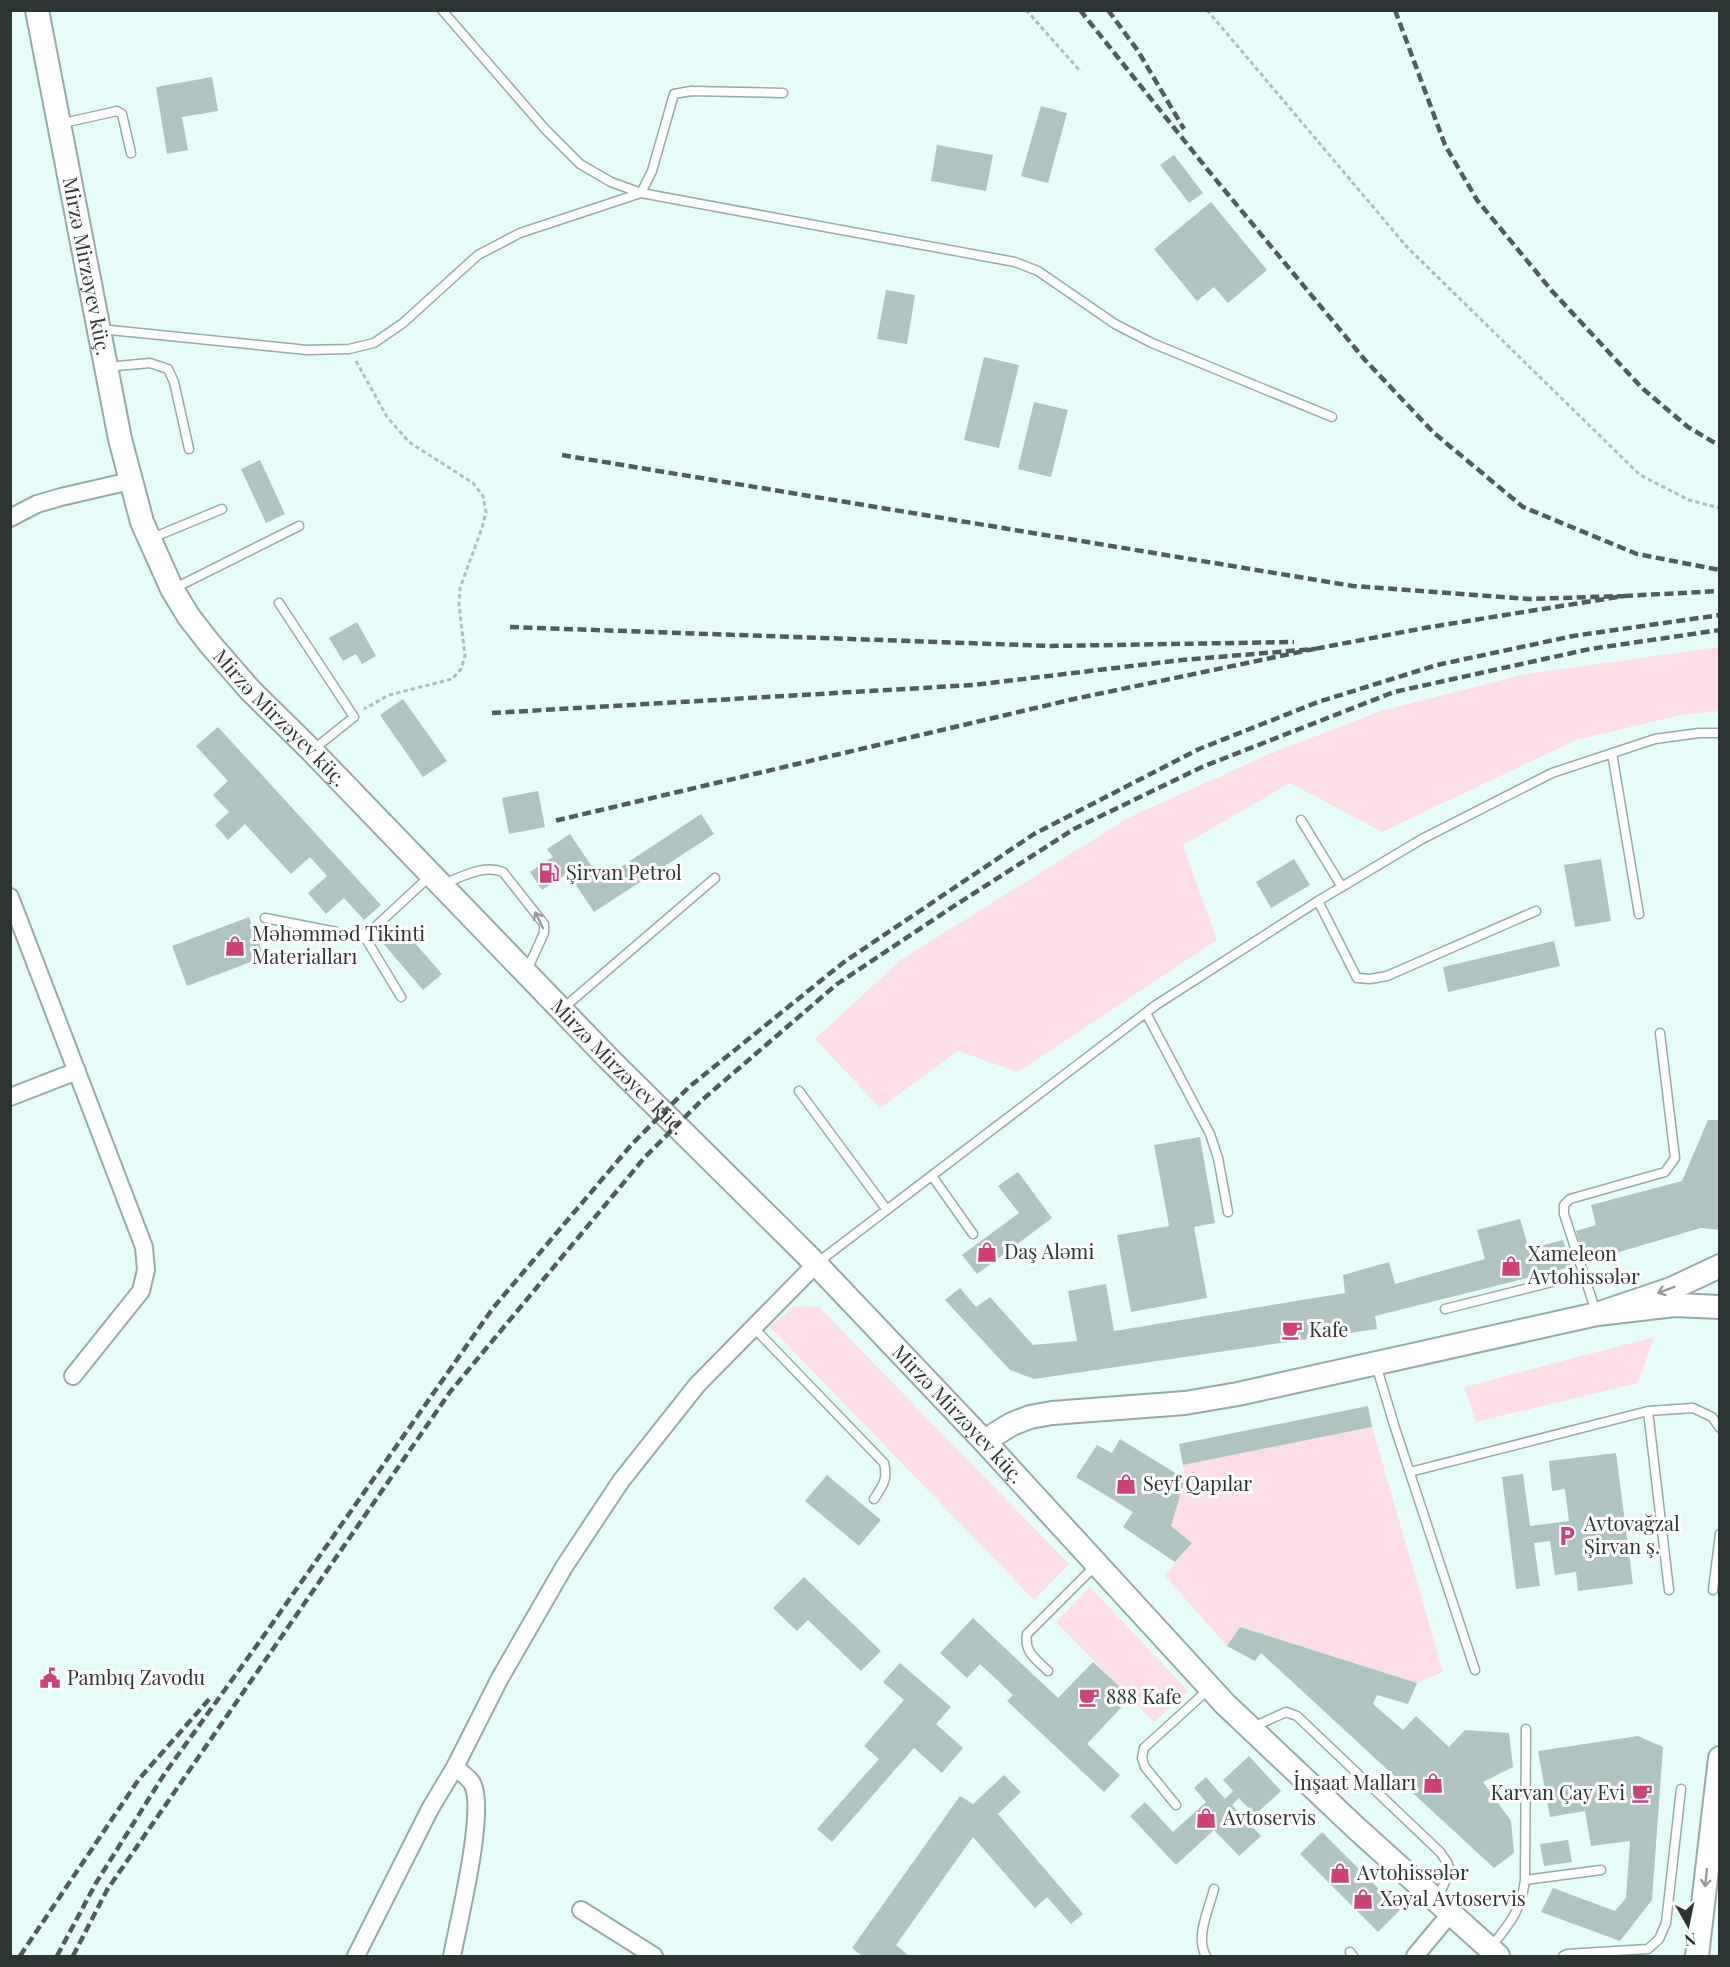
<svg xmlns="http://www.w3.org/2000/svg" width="1730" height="1967" font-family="'Playfair Display',serif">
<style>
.green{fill:#fddee6}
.building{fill:#afc4c1}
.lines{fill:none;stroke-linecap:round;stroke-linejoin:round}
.service-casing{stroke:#96aba8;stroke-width:11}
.minor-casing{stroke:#96aba8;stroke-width:20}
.secondary-casing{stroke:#96aba8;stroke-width:26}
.path{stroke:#acbebb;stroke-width:3;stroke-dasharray:4.5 3;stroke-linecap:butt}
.service{stroke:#fff;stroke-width:8}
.minor{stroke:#fff;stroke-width:16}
.secondary{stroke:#fff;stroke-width:22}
.rail{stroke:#515c5b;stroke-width:4.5;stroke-dasharray:9 4.5;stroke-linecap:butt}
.oneway{stroke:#969a9a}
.labels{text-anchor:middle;stroke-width:6;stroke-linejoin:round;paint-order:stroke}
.street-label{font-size:20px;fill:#2d3534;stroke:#fff}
.poi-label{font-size:20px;fill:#2d3534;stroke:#fff;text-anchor:start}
</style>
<rect width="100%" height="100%" fill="#e6fcf9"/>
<!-- green -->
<path class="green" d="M1719,647V711L1681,715L1576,740L1382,832L1290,783L1183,845L1217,940L1018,1072L958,1051L880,1108L815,1039L902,959L1128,818L1267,755L1381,711L1526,674Z
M795,1306L819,1307L1069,1564L1034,1600L770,1327Z
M1654,1337L1638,1383L1476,1422L1464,1387Z
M1372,1427L1443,1672L1417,1683L1240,1627L1227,1646L1165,1576L1192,1543L1171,1526L1185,1479L1183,1465Z
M1090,1587L1188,1691L1154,1722L1056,1622Z"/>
<!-- building -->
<path class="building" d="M212,77L218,111L182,117L188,150L167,154L156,87Z
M1041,106L1067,113L1048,183L1021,176Z
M937,145L993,155L986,191L931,181Z
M1174,155L1203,193L1189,203L1160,165Z
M1211,202L1267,270L1228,303L1214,287L1197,301L1154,249Z
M886,290L915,295L907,344L877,339Z
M984,357L1019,365L999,448L964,440Z
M1034,402L1068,410L1051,477L1018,469Z
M260,460L285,514L266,523L241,469Z
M357,622L376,656L362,664L356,654L343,661L329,638Z
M403,699L447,761L423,777L380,715Z
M218,727L381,905L364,920L344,898L326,914L308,893L327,876L310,857L291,874L245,824L228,840L215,825L229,812L213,795L228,781L196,746Z
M538,791L545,827L509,834L502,798Z
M701,814L714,834L594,912L568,873L542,890L530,872L553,857L547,849L570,834L601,880Z
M1294,859L1310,885L1271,908L1256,882Z
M1601,859L1611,921L1575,927L1564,865Z
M249,917L264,957L187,986L172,946Z
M399,925L442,974L423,990L381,941Z
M1554,941L1560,966L1448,992L1443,967Z
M1708,1120H1720V1230L1701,1228L1585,1262L1576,1231L1596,1225L1591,1205L1682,1181Z
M1200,1137L1215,1223L1194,1227L1207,1298L1131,1312L1117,1235L1169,1226L1154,1145Z
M1018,1172L1052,1218L977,1274L962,1255L1019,1213L998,1186Z
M1520,1219L1529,1249L1563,1240L1571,1267L1375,1316L1377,1329L1034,1379L1010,1370L945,1300L960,1288L976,1307L990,1297L1033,1345L1077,1341L1068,1291L1106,1284L1114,1331L1345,1293L1343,1275L1389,1262L1395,1284L1485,1259L1477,1230Z
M1368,1406L1372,1427L1183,1465L1179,1444Z
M1120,1439L1185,1479L1171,1526L1192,1543L1175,1562L1123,1527L1133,1512L1076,1477L1097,1445L1112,1453Z
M1616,1453L1633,1584L1578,1591L1576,1572L1555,1575L1550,1541L1534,1543L1540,1586L1516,1589L1502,1477L1523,1474L1530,1526L1569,1521L1565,1489L1552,1491L1549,1461Z
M827,1475L881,1520L859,1546L805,1501Z
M804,1577L881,1651L861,1671L808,1620L797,1631L773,1608Z
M973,1618L1058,1698L1093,1662L1131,1697L1087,1744L1120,1775L1104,1792L1007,1701L1013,1695L980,1664L967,1678L940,1653Z
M1240,1627L1417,1683L1408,1704L1377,1695L1373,1704L1403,1730L1416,1716L1449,1747L1465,1730L1509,1733L1513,1767L1483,1782L1511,1821L1514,1853L1494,1868L1261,1653L1255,1661L1227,1646Z
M900,1663L951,1707L936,1724L963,1748L942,1773L914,1748L832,1842L817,1829L879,1759L864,1746L904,1700L883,1682Z
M1638,1736L1663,1747L1652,1900L1620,1941L1541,1912L1553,1888L1615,1911L1626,1898L1630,1841L1591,1846L1585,1811L1550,1817L1538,1751Z
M1249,1756L1281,1791L1255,1815L1239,1798L1232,1805L1261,1836L1239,1856L1214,1830L1176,1865L1130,1816L1145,1802L1173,1832L1206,1802L1194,1788L1206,1777L1225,1799L1233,1791L1223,1780Z
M1004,1775L1021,1792L998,1814L1083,1914L1071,1924L1047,1897L1035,1908L973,1837L896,1945L909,1956H862L852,1948L960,1796L973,1804Z
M1322,1832L1400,1910L1378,1932L1300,1854Z
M1568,1840L1572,1862L1544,1866L1540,1844Z"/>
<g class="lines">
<!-- service casing -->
<g class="service-casing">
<path id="service" d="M442,10L545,129L580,164L611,182L641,193L1015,262L1038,271L1115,324L1152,343L1332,417
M59,124L117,111L122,114L131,153
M100,329L307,350L349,349L374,343L403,323L478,255L520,233L641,193L652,171L674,94L691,91L783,93
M106,367L150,363L168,369L174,382L189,449
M152,538L222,509
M173,589L299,526
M279,603L354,717L314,749
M1612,753L1639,914
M1301,820L1342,887
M443,884C462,877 483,864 503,872L544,924V933L527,970
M1318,901L1357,978L1370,979L1387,976L1536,911
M265,918L352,935L363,934L374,928L430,876
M363,934L401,997
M561,1010L715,878
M1146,1013L1210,1134L1218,1158L1228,1212
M799,1091L887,1210
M932,1176L973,1234
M817,1263L1156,1005L1318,901L1422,839L1552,773L1655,739L1699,733H1720
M1445,1309L1584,1274
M1596,1312L1564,1214V1205L1570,1199L1665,1172L1675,1158L1660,1033
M753,1327L884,1463C888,1480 883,1485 874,1499
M1376,1365L1395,1428L1475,1670
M1648,1411L1669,1590
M1410,1472L1648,1411L1693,1408L1712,1417L1720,1428
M1713,1590L1720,1534
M1048,1671C1036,1659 1024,1653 1027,1634L1096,1565
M1253,1727L1286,1712L1297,1716L1440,1852L1447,1862L1450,1870L1438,1898
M1176,1805L1145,1767L1142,1758L1144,1748L1210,1688
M1525,1880L1601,1870
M1491,1947C1510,1923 1521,1911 1525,1880L1526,1729
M1350,1952L1353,1956
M1206,1956C1195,1937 1209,1909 1214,1889
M1563,1956L1567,1954L1648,1949L1659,1939L1666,1923L1681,1789"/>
</g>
<!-- minor casing -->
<g class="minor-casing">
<path id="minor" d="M10,518L37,504L61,497L130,481
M10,897L144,1247L146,1270L141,1291L73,1376
M10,1097L77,1071
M581,1910L654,1956
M356,1956L430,1809L455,1767L500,1678L564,1567L621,1481L697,1385L816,1264
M452,1956C458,1924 487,1808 472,1783C468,1777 460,1772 455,1767
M1415,1956L1450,1914"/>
</g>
<!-- secondary casing -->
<g class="secondary-casing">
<g id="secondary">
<path id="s1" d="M37,10L120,439L142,522L172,589L189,617L210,644L250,690L312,751L609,1059L816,1264L984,1441L1225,1704L1356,1828L1498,1956"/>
<path d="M1720,1266L1671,1289L1597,1314L1675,1305L1720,1307"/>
<path d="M984,1441L1012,1424L1030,1417L1052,1413L1185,1403L1238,1394L1597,1314"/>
<path d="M1697,1956L1720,1758"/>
</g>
</g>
<!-- path -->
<path class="path" d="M1026,10L1081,72
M1207,10L1407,247L1640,475L1689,500L1720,508
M356,361L387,417L409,442L473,483L483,496L486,512L482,528L460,588L459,605L465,656L461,669L452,679L389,695L364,709"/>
<!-- service -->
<use href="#service" class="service"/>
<!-- minor -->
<use href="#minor" class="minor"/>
<!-- secondary -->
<use href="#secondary" class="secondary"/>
<!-- rail -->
<path class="rail" d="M1080,10L1207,169L1365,360L1434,433L1523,507L1637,554L1720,570
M1108,10L1138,51L1184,129
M1395,10L1445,145L1477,200L1552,291L1642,388L1688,427L1720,446
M562,455L1353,586L1529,599L1624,596L1430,627L1314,649
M1624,596L1720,591
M510,627L1051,646L1294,642
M492,713L973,685L1182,660L1314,649L1074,699L554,821
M20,1956L139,1779L212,1696
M57,1956L96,1883L165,1773L265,1634L493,1308L632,1144L689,1087L844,962L1034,834L1199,749L1318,702L1437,665L1573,636L1720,615
M73,1956L107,1890L450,1392L645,1157L702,1100L837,984L951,908L1074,829L1202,767L1394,692L1590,649L1720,630"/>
</g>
<!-- one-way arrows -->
<defs><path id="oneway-shaft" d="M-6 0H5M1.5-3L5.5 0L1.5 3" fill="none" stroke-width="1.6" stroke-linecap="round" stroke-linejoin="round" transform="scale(1.5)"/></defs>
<g class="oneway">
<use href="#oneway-shaft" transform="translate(539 920) rotate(-116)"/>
<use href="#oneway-shaft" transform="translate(1666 1290) rotate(159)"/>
<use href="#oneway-shaft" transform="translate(1706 1878) rotate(96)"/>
</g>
<!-- icons -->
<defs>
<g id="fuel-bare" transform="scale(1.62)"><path d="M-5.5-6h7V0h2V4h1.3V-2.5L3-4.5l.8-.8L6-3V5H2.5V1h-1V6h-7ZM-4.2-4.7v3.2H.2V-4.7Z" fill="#cd4277" stroke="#fff" stroke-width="2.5" paint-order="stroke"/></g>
<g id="shop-bare" transform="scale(1.62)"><path d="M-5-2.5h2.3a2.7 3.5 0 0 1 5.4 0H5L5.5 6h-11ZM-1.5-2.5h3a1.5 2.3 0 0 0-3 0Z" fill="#cd4277" stroke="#fff" stroke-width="2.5" paint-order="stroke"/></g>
<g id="cafe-bare" transform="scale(1.62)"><path d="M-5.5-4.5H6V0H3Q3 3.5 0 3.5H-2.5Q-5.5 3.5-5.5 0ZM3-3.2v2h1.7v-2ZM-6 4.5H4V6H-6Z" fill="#cd4277" stroke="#fff" stroke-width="2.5" paint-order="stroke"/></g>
<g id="parking-bare" transform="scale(1.62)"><path d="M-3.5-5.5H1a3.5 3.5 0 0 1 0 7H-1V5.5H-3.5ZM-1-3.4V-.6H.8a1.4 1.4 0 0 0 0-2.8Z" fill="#cd4277" stroke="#fff" stroke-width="2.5" paint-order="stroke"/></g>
<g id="civic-bare" transform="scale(1.62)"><path d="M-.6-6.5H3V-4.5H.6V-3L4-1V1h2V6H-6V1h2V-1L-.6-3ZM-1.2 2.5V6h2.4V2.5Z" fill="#cd4277" stroke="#fff" stroke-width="2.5" paint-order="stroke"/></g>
</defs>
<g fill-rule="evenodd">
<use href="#fuel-bare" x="549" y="873"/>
<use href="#shop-bare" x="235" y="946"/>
<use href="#shop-bare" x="987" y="1252"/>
<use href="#shop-bare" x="1511" y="1266"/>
<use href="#cafe-bare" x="1292" y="1330"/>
<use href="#shop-bare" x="1126" y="1484"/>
<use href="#parking-bare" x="1567" y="1536"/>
<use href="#civic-bare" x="50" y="1678"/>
<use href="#cafe-bare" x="1089" y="1697"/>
<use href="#shop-bare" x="1433" y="1783"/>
<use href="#cafe-bare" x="1642" y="1793"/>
<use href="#shop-bare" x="1206" y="1818"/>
<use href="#shop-bare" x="1340" y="1873"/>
<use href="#shop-bare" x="1363" y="1899"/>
</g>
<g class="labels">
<!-- street labels -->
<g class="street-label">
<text dy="7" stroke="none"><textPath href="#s1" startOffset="261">Mirzə Mirzəyev küç.</textPath></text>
<text dy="7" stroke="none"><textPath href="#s1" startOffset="765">Mirzə Mirzəyev küç.</textPath></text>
<text dy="7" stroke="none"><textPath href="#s1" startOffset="1251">Mirzə Mirzəyev küç.</textPath></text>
<text dy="7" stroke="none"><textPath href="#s1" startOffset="1737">Mirzə Mirzəyev küç.</textPath></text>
</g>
<!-- poi labels -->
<g class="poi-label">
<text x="566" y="880">Şirvan Petrol</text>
<text x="252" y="941">Məhəmməd Tikinti<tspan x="252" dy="23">Materialları</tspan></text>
<text x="1004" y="1259">Daş Aləmi</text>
<text x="1528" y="1261">Xameleon<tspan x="1528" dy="23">Avtohissələr</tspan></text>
<text x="1309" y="1337">Kafe</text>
<text x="1143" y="1491">Seyf Qapılar</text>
<text x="1584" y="1531">Avtovağzal<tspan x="1584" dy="23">Şirvan ş.</tspan></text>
<text x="67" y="1685">Pambıq Zavodu</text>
<text x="1106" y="1704">888 Kafe</text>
<text x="1416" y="1790" text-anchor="end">İnşaat Malları</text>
<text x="1625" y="1800" text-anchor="end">Karvan Çay Evi</text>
<text x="1223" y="1825">Avtoservis</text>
<text x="1357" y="1880">Avtohissələr</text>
<text x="1380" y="1906">Xəyal Avtoservis</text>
</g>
</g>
<!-- border -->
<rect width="1730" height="1967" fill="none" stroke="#2d3534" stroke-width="24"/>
<!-- north arrow -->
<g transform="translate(1688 1925) rotate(171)" stroke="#ffffff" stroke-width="4.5" paint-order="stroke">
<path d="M0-4.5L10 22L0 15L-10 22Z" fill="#2d3534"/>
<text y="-9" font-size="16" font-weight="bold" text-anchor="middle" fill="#2d3534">N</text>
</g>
</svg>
